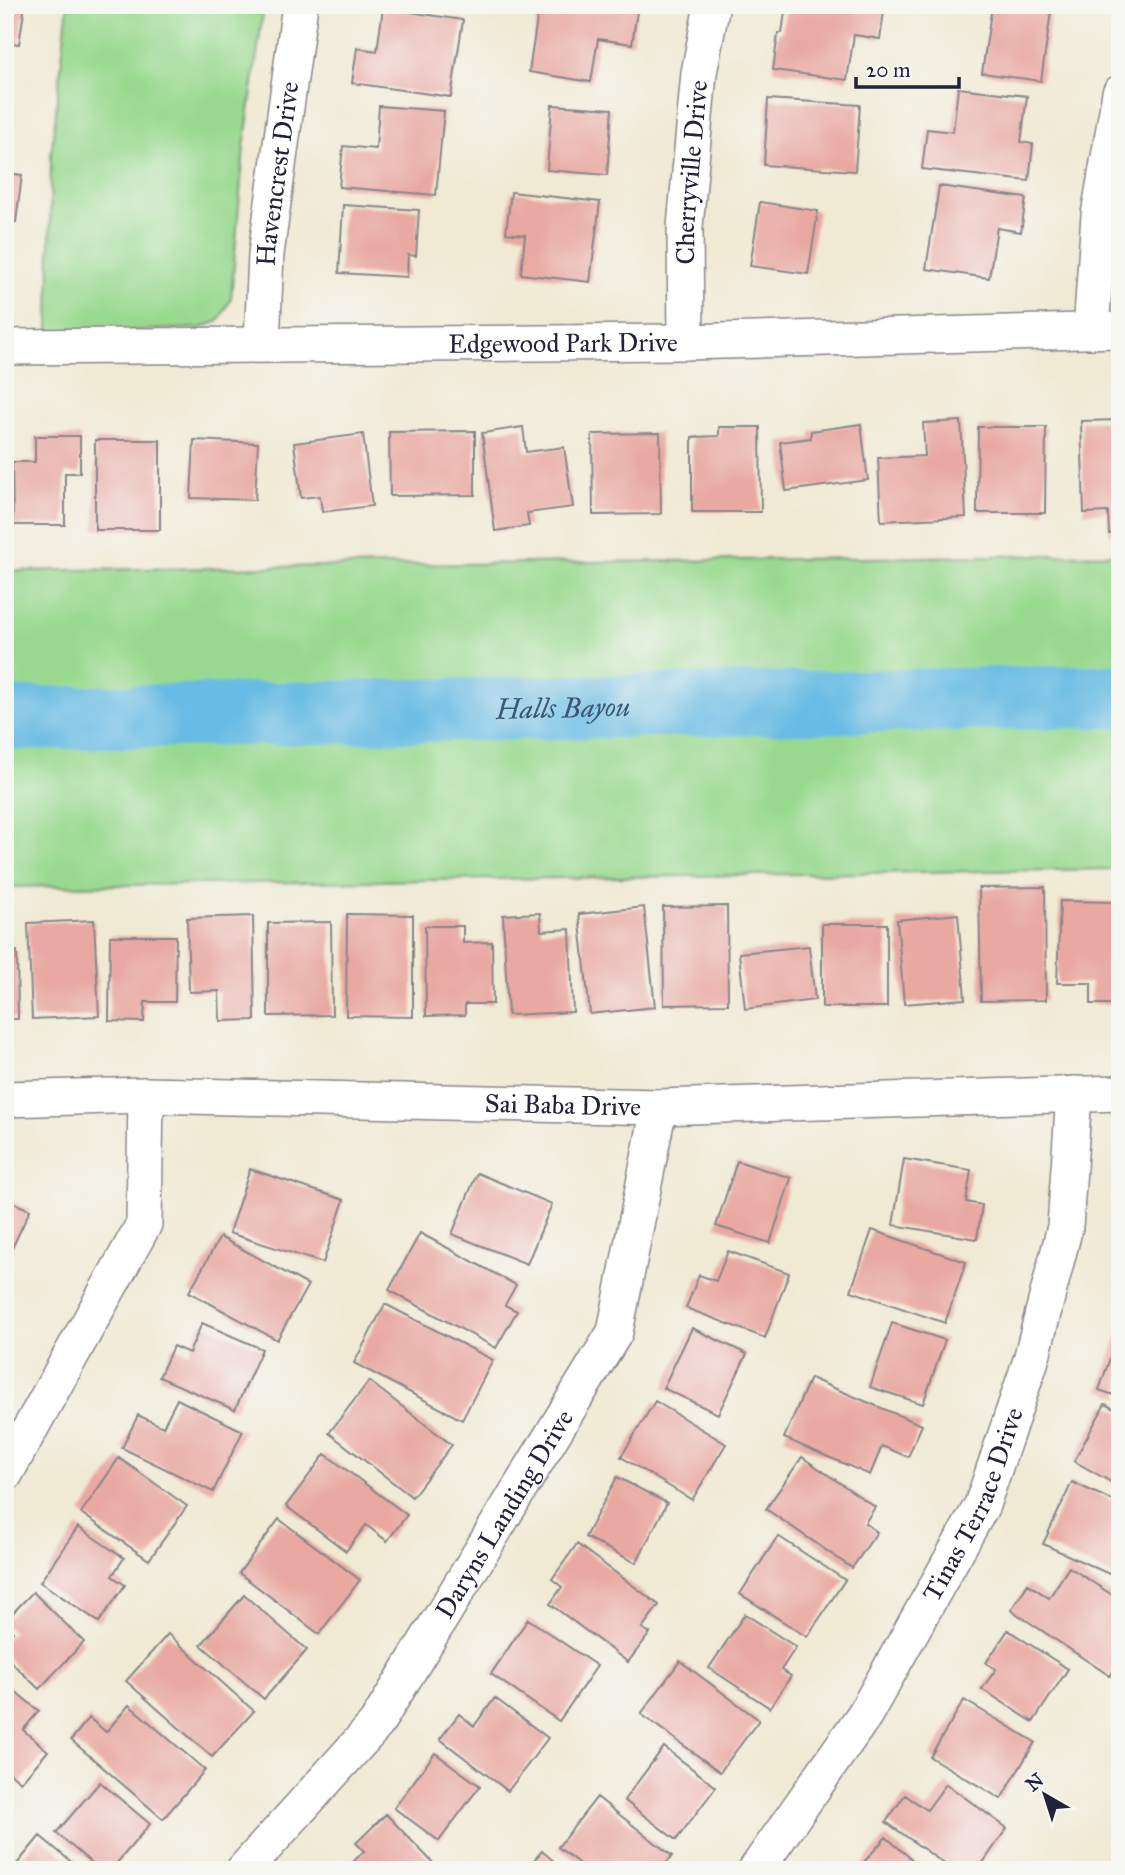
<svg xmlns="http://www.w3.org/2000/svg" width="1125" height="1875" font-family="'IM FELL Great Primer',serif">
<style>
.green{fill:#99d98f;stroke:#5e7e65;stroke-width:2}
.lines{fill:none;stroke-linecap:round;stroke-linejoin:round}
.river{stroke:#68bbe4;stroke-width:63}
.building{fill:#e9a8a2}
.minor-casing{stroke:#898688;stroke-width:38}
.minor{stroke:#fff;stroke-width:35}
.labels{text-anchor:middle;stroke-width:5;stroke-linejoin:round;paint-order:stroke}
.street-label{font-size:26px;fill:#22223b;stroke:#f6f6f2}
.water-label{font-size:28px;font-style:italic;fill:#3a5876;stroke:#f6f6f2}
</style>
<rect width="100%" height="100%" fill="#f6f6f2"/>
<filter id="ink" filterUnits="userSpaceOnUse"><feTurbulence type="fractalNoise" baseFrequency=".0143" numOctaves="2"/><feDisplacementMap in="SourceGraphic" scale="14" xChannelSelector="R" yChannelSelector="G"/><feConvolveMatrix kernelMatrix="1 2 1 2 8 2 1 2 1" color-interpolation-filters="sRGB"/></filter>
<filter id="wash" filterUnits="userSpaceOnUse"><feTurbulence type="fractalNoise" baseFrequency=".00686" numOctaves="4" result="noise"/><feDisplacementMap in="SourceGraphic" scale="28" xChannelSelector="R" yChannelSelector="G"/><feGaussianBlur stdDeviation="1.57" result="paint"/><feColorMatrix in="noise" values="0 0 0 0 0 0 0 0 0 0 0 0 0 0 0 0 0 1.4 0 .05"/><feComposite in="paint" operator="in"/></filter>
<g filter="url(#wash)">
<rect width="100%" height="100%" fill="#f0ead4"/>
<!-- green -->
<path class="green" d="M68,5H264L244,147L231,299L219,321L200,328L49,334L51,155Z
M1120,554V869L5,887V571Z"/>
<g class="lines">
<!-- river -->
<path class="river" id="s1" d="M5,719L1120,696"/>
</g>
<g id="blocks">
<!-- building -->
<path class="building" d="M5,5H25L19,44L5,42Z
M539,5H638L632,44L598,39L591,82L529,72Z
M786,5H885L880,39L854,35L847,80L773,70L778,33H782Z
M992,5H1052L1041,81L982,73Z
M383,8L463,20L451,97L352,83L357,48L377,51Z
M958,88L1027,96L1021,142L1033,144L1029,181L922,169L927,129L953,132Z
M768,99L860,105L855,171L764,165Z
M552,105L612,109L607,175L547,170Z
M379,106L444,111L436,195L339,187L343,146L376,149Z
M5,173L22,175L16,222L5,221Z
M939,186L1026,198L1021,232L997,228L989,278L926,269Z
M511,192L600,202L590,282L521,274L525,235L506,233Z
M760,202L818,211L808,274L750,266Z
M343,205L419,210L416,256L408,255L407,277L339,273Z
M1120,420V533L1109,534L1108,512L1084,513L1081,421Z
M961,421L966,517L881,521L878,458L925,456L923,423Z
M861,424L868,480L786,491L780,442L811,438V431Z
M523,427L526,452L564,447L573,507L527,513L529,526L495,531L482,433Z
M719,427H760L761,512H692V437L719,436Z
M978,427H1046L1045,513H977Z
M475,431V495L390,496L389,432Z
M660,433L661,514L593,515L592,434Z
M363,434L372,506L322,512L320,496L301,498L294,443Z
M35,436H80V473H65V525H13L12,462H35Z
M95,440H160V530H95Z
M194,440L258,443L255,500L191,498Z
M1045,887L1046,1000L981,1001L979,888Z
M1060,901L1120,902V1004H1091V983H1057Z
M727,906L728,1004L664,1005L663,907Z
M644,907L655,1007L590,1014L579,914Z
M540,913L541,931L570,929L573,1012L508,1015L503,915Z
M347,914L413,915V1017L346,1016Z
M958,914L965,999L904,1004L897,920Z
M253,916L255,1020L220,1021L219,991L189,992L187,918Z
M94,920L99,1016L32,1019L28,923Z
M331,922L332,1015L268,1016V923Z
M822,924H887V1007H822Z
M425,926H463V943L492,942L493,1004H465V1015L426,1016Z
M110,936H176L175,1002H145L144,1022L109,1021Z
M809,946L815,1000L745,1009L739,953Z
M5,951H17L18,1019H5Z
M904,1159L971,1170L966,1202L982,1205L977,1239L893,1225Z
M737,1161L791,1178L770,1243L716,1226Z
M250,1169L344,1200L323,1263L229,1233Z
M477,1173L552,1204L527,1264L452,1234Z
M5,1199L30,1210L5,1263Z
M872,1230L966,1262L945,1323L851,1291Z
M420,1233L516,1285L505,1305L517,1311L496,1348L389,1290Z
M220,1237L308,1285L277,1340L189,1292Z
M728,1251L789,1273L765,1338L686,1308L699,1275L716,1281Z
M385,1304L493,1360L462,1420L354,1363Z
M202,1323L262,1349L235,1410L159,1377L173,1346L189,1353Z
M892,1323L945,1340L923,1404L870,1387Z
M692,1328L747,1354L718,1414L663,1388Z
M1120,1329V1397L1099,1390Z
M810,1378L922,1425L908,1457L882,1446L870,1475L784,1438Z
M369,1381L452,1445L412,1497L329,1433Z
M177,1399L243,1431L213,1492L122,1448L138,1415L163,1427Z
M655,1401L726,1444L692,1500L621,1457Z
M1105,1404L1120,1412V1487L1074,1461Z
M325,1454L407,1515L387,1541L366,1525L346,1551L286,1506Z
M802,1457L875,1507L865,1523L877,1532L852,1568L766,1509Z
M119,1458L187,1506L149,1560L81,1513Z
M617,1477L667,1503L636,1563L585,1537Z
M1072,1482L1120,1504V1579L1043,1544Z
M279,1519L360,1580L319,1634L239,1573Z
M78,1527L124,1558L112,1576L125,1585L99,1622L40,1582Z
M778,1536L845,1580L807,1637L740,1594Z
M577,1544L659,1605L642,1628L650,1633L628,1662L550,1604L562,1587L552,1579Z
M1069,1567L1120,1600V1661L1110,1676L1011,1610L1028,1584L1049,1598Z
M33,1592L84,1642L39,1689L5,1656V1640L13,1632L5,1625V1621Z
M244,1595L307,1650L264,1699L201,1645Z
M745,1614L796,1647L781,1670L791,1676L770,1708L709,1668Z
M528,1619L597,1666L559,1721L491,1674Z
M1008,1630L1068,1669L1033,1722L982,1689L996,1669L986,1663Z
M168,1634L254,1711L212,1757L126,1681Z
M680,1661L759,1720L720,1772L641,1714Z
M5,1683L39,1711L23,1730L48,1751L21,1782L5,1769Z
M495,1698L548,1738L508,1791L440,1739L459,1714L474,1726Z
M964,1700L1035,1742L1001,1799L930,1757Z
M129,1705L205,1770L163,1819L71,1740L89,1718L106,1732Z
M664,1747L716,1787L676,1840L624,1800Z
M435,1753L480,1786L439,1841L394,1808Z
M100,1782L150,1824L111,1870H100L56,1833Z
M946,1784L1007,1828L978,1870H953L886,1822L905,1795L927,1810Z
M597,1797L672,1856L661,1870H587L558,1847Z
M386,1814L436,1866L432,1870H345L364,1851L356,1843Z
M40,1836L81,1870H12Z
M886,1837L924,1870H857Z
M542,1851L564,1870H525Z
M1120,1856V1870H1109Z"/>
</g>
</g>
<g filter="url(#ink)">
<use href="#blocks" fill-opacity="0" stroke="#898688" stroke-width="2"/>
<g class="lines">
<!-- minor casing -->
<g class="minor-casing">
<g id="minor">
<path d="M1091,331L1099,215L1120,93"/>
<path id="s2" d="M686,342L685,227L699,73L712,5"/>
<path id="s3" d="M262,343L266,254L300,5"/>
<path id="s4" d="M5,347L686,342L1120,330"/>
<path id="s5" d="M5,1099L146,1095L659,1107L1120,1093"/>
<path d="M5,1474L144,1224L146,1095"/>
<path id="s6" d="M244,1870L376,1724L615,1332L659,1107"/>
<path id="s7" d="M756,1870L865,1714L982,1505L1031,1360L1065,1227L1074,1094"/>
</g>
</g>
<!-- minor -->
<use href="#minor" class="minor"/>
</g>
</g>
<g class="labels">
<!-- street labels -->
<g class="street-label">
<text dy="9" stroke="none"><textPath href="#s2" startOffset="170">Cherryville Drive</textPath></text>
<text dy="9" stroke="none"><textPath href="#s3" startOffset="170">Havencrest Drive</textPath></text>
<text dy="9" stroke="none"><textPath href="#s4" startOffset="558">Edgewood Park Drive</textPath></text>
<text dy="9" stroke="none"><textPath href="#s5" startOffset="558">Sai Baba Drive</textPath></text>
<text dy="9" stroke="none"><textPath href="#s7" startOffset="427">Tinas Terrace Drive</textPath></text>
<text dy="9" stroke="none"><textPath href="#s6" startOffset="443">Daryns Landing Drive</textPath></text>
</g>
<!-- water labels -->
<g class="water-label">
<text dy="10" stroke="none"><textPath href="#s1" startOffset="558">Halls Bayou</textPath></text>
</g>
</g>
<!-- margin -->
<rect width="1125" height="1875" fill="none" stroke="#f6f6f2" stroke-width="28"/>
<!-- north arrow -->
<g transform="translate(1045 1795) rotate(321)" stroke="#f6f6f2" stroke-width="5" paint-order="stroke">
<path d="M0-5L12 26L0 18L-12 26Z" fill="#22223b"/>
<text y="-10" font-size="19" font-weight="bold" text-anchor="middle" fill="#22223b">N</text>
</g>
<!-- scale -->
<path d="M856 77v10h103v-10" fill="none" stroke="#22223b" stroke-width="3.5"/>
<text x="866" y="77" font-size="21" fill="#22223b" stroke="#f6f6f2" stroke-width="5" paint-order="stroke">20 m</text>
</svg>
